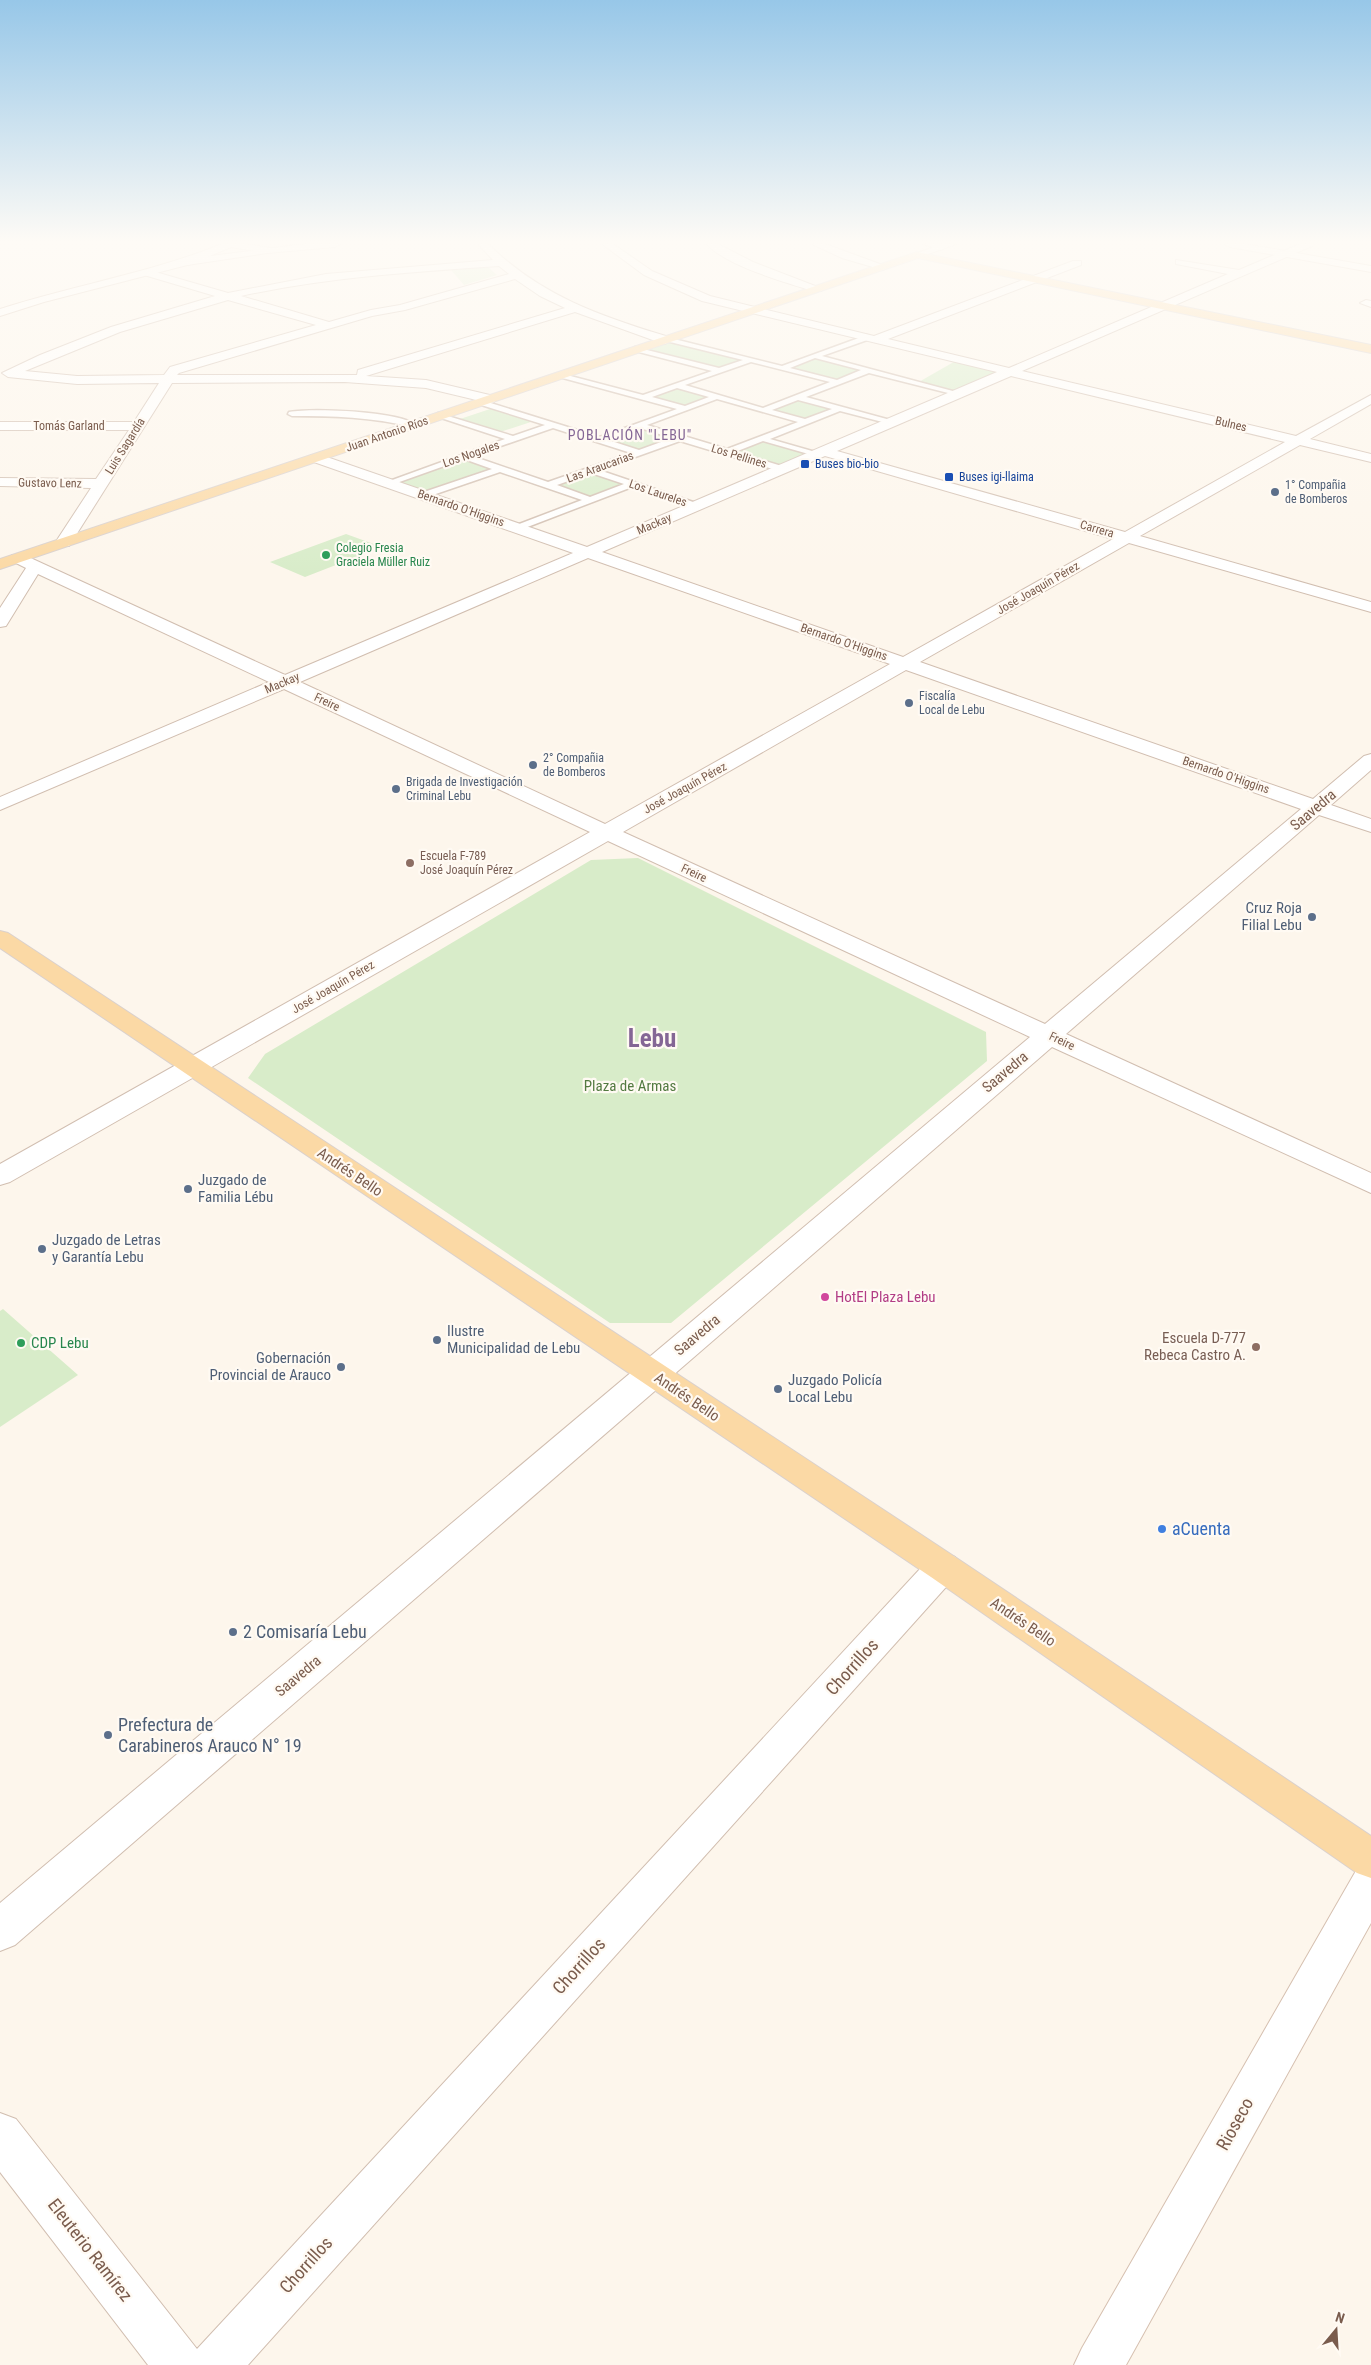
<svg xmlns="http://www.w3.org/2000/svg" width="1371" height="2365" font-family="'Roboto Condensed',sans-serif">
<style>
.green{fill:#d8ecc9}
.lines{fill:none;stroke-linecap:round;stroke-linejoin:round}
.service-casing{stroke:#d1beb0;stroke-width:3}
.minor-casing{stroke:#d1beb0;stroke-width:2}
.secondary-casing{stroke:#d6c0b0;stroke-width:2}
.primary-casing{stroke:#dad1cd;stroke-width:2}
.service{fill:#fff;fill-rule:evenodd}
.minor{fill:#fff;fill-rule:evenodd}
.secondary{fill:#fff;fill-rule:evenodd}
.primary{fill:#fbd9a5;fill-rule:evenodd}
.transit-dot{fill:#1a4fb4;stroke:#fffaf3;stroke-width:2}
.service-dot{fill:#5c6f8a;stroke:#fffaf3;stroke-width:2}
.leisure-dot{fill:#2e9e5b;stroke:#fffaf3;stroke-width:2}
.education-dot{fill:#8d6e63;stroke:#fffaf3;stroke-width:2}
.hotel-dot{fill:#d1479c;stroke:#fffaf3;stroke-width:2}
.shop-dot{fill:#3f7fe0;stroke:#fffaf3;stroke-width:2}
.labels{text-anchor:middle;stroke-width:4.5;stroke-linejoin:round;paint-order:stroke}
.far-street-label{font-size:12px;fill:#7a5c4d;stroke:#fffaf3}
.far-transit-label{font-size:12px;fill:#164399;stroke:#fffaf3;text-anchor:start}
.far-service-label{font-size:12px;fill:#4e5e75;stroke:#fffaf3;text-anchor:start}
.far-leisure-label{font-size:12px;fill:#27864d;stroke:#fffaf3;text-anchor:start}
.far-education-label{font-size:12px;fill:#785e54;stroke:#fffaf3;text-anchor:start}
.far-neighbourhood-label{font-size:14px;letter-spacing:1px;fill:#846695;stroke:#fffaf3}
.street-label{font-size:15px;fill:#7a5c4d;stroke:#fffaf3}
.service-label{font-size:15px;fill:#4e5e75;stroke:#fffaf3;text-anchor:start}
.park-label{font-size:15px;fill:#537a41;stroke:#fffaf3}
.hotel-label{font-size:15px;fill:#b23c85;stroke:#fffaf3;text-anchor:start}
.education-label{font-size:15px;fill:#785e54;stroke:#fffaf3;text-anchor:end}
.leisure-label{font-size:15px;fill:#27864d;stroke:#fffaf3;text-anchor:start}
.near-shop-label{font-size:18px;fill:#366cbe;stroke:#fffaf3;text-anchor:start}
.near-service-label{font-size:18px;fill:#4e5e75;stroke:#fffaf3;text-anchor:start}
.near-street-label{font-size:18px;fill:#7a5c4d;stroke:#fffaf3}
.town-label{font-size:25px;font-weight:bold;fill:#846695;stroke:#fffaf3}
</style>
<rect width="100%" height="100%" fill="#fdf6ec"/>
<!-- green -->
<path class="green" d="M488,267L497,275L464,285L451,270Z
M669,339L751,360L720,371L638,349Z
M814,356L869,370L837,382L782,368Z
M959,359L1011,371L960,394L917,383Z
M678,386L716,397L684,408L644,397Z
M798,397L839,409L806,422L764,410Z
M493,408L534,421L500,432L460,419Z
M638,425L680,438L640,453L600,440Z
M763,439L816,455L782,469L728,452Z
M463,456L500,469L424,495L388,483Z
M591,470L632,484L591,500L549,485Z
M346,534L382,547L305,577L270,562Z
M638,858L986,1032L987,1061L671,1323H610L248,1078L265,1054L591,860Z
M3,1309L78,1375L0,1427V1311Z"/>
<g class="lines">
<!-- service casing -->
<g class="service-casing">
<path id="service" d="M867,335L871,337L870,339L822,356L964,394L960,396L869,373L806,397L894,421V425L840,411L770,439L819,453V457L763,441L735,452L785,467V471H779L680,441L599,470L699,504V508H693L632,487L517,531L512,528L514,526L582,500L500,472L427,497H421V493L492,469L464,459L391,485L384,483L505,439L438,417V413L513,436L545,425L478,404L477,402L481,400L600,437L677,409L559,377V373L643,395L712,371L635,351V347L719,368L743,360L666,341V337L782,366ZM815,358L861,370L837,380L790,368ZM751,362L830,382L763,408L685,385ZM677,388L709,397L685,406L652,397ZM717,399L798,422L727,449L647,425ZM798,400L832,409L805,419L772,410ZM553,428L631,453L548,482L472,456ZM640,428L672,438L639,450L608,440ZM591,473L624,484L590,497L557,485Z
M289,412C313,408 398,411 416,425L412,427C372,417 333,416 292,416L288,414Z"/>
</g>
<!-- minor casing -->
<g class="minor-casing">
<path id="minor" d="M304,244H340L335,247L267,253L187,265L182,262L187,259Z
M478,244H488C541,296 600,316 669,337L671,340L665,344L661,343L575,312L366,376L426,380L494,396L496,399L494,402L489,403L426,388L345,382L172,383L71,543L69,546H57L55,543L91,488L0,486V478L96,479L129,430H0V422H134L159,383L77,384L8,377L2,373L40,355L111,327L215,296L144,275V271H152L228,293L326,274L493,260ZM499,266L509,274L400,305L371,310L329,322L241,296C327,277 413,272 499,266ZM515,279L540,296L565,308L358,370L357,375H177L179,373L372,316L405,310ZM228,300L316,325L170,367L164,375L77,376L25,371L120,332Z
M602,244H613L652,271L710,296L874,336L1073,261H1081V265L888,339L1009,368L1228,274L1176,264V260L1239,270L1300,244H1313L1312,246L1022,371L1296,436L1371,395V404L1310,439L1371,454V462L1300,445L1140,536L1371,602V612L1129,543L920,662L1313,799L1364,756L1371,754V770L1331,805L1371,819V832L1319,815L1066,1034L1371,1173V1193L1052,1047L15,1945L0,1951V1903L1030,1037L608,841L10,1182L0,1185V1164L590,832L284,689L0,810V797L269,682L38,574L6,626L0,627V608L26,568L12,561L10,558L12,555H24L285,675L573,553L311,461L309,458L311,455H321L587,547L997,372L702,301L644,275ZM1011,376L1285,442L1125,532L837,451ZM825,456L1113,539L903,657L602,552ZM588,558L890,664L605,824L300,682ZM906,670L1301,809L1045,1024L623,832Z
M707,244H718L753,262L823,289L821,291H813C785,282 726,266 707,244Z
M812,244H825L888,267L883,270L842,258Z
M923,244H940L946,247L941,250Z
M1366,300L1371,301V307L1360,303Z
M943,1553L955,1557L960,1567L955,1577L248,2365H148L0,2172V2113L16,2119L197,2349L931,1557Z"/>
</g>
<!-- secondary casing -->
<g class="secondary-casing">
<path id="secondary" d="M222,244H247L271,248L272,250L267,253L231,247L191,264L44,302L0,316V309C74,285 151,273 222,244Z
M942,244H956L917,258L912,255Z
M1225,244H1245L1371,266V272L1230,247Z
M1371,1863V1923L1126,2365H1074L1082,2348L1357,1869Z"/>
</g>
<!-- primary casing -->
<g class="primary-casing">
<path id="primary" d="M917,252L1371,345V353L918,258L0,569V559Z
M0,931L8,933L955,1557L1371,1836V1878L1357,1873L931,1577L0,948Z"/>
</g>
<!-- service -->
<use href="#service" class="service"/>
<!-- minor -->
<use href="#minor" class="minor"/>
<!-- secondary -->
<use href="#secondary" class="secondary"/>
<!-- primary -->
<use href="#primary" class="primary"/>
</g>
<!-- sky -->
<linearGradient id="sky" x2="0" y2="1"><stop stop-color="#97c7e8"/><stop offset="0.42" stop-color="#fefbf6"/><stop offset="1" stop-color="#fefbf6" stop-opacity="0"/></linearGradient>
<rect width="1371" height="575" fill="url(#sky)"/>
<!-- markers -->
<g class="transit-dot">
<rect x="800" y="459" width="10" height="10" rx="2.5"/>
<rect x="944" y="472" width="10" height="10" rx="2.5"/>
</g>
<g class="service-dot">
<circle cx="1275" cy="492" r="5"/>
<circle cx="909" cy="703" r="5"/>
<circle cx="533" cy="765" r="5"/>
<circle cx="396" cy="789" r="5"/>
<circle cx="1312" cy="917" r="5"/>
<circle cx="188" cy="1189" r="5"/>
<circle cx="42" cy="1249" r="5"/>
<circle cx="437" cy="1340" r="5"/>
<circle cx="341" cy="1367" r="5"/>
<circle cx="778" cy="1389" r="5"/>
<circle cx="233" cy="1632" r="5"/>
<circle cx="108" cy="1735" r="5"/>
</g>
<g class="leisure-dot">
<circle cx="326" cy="555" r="5"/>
<circle cx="21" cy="1343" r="5"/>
</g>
<g class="education-dot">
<circle cx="410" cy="863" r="5"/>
<circle cx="1256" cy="1347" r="5"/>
</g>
<circle class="hotel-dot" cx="825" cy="1297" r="5"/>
<circle class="shop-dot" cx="1162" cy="1529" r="5"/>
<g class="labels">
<!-- far-street labels -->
<g class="far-street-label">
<text transform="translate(1231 424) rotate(13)" y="4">Bulnes</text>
<text x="69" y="430">Tomás Garland</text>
<text transform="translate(387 434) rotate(-19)" y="4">Juan Antonio Ríos</text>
<text transform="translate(125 446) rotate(-58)" y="4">Luis Sagardía</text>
<text transform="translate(471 454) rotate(-19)" y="4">Los Nogales</text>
<text transform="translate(739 456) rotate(17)" y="4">Los Pellines</text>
<text transform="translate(600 467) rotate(-20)" y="4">Las Araucarias</text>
<text transform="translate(50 483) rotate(1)" y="4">Gustavo Lenz</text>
<text transform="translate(658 493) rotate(19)" y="4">Los Laureles</text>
<text transform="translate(461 508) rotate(19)" y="4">Bernardo O'Higgins</text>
<text transform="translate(654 524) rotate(-23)" y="4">Mackay</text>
<text transform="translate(1097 529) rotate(16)" y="4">Carrera</text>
<text transform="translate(1038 588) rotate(-30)" y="4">José Joaquín Pérez</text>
<text transform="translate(844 642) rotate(19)" y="4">Bernardo O'Higgins</text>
<text transform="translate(282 683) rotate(-23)" y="4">Mackay</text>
<text transform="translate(327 702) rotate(25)" y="4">Freire</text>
<text transform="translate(1226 775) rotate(19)" y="4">Bernardo O'Higgins</text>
<text transform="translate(685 788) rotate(-29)" y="4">José Joaquín Pérez</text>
<text transform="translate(694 873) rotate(25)" y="4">Freire</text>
<text transform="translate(333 987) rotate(-30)" y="4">José Joaquín Pérez</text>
<text transform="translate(1062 1041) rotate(25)" y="4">Freire</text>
</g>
<!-- far-transit labels -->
<g class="far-transit-label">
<text x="815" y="468">Buses bio-bio</text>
<text x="959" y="481">Buses igi-llaima</text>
</g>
<!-- far-service labels -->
<g class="far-service-label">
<text x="1285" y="489">1° Compañia<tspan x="1285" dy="14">de Bomberos</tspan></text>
<text x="919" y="700">Fiscalía<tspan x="919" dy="14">Local de Lebu</tspan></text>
<text x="543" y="762">2° Compañia<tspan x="543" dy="14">de Bomberos</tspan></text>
<text x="406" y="786">Brigada de Investigación<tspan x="406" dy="14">Criminal Lebu</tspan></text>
</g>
<!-- far-leisure labels -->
<g class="far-leisure-label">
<text x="336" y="552">Colegio Fresia<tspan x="336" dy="14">Graciela Müller Ruiz</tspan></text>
</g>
<!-- far-education labels -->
<g class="far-education-label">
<text x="420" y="860">Escuela F-789<tspan x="420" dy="14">José Joaquín Pérez</tspan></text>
</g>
<!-- far-neighbourhood labels -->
<g class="far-neighbourhood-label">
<text x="630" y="440">POBLACIÓN "LEBU"</text>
</g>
<!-- street labels -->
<g class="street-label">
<text transform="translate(1313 810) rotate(-40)" y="5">Saavedra</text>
<text transform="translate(1005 1072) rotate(-40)" y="5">Saavedra</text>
<text transform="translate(350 1172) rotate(34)" y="5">Andrés Bello</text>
<text transform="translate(697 1335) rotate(-40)" y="5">Saavedra</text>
<text transform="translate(687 1397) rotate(34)" y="5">Andrés Bello</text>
<text transform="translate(1023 1622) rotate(34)" y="5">Andrés Bello</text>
<text transform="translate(298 1676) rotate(-40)" y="5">Saavedra</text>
</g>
<!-- service labels -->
<g class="service-label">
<text x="1302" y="913" text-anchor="end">Cruz Roja<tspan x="1302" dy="17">Filial Lebu</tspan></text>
<text x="198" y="1185">Juzgado de<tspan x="198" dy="17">Familia Lébu</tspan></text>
<text x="52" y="1245">Juzgado de Letras<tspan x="52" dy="17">y Garantía Lebu</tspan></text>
<text x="447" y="1336">Ilustre<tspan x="447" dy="17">Municipalidad de Lebu</tspan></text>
<text x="331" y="1363" text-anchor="end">Gobernación<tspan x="331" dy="17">Provincial de Arauco</tspan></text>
<text x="788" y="1385">Juzgado Policía<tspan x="788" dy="17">Local Lebu</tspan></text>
</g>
<!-- park labels -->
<g class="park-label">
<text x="630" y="1091">Plaza de Armas</text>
</g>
<!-- hotel labels -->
<g class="hotel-label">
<text x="835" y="1302">HotEl Plaza Lebu</text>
</g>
<!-- education labels -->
<g class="education-label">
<text x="1246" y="1343">Escuela D-777<tspan x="1246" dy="17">Rebeca Castro A.</tspan></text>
</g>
<!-- leisure labels -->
<g class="leisure-label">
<text x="31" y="1348">CDP Lebu</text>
</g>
<!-- near-shop labels -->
<g class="near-shop-label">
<text x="1172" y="1535">aCuenta</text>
</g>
<!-- near-service labels -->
<g class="near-service-label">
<text x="243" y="1638">2 Comisaría Lebu</text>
<text x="118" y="1731">Prefectura de<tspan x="118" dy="21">Carabineros Arauco N° 19</tspan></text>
</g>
<!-- near-street labels -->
<g class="near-street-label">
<text transform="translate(852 1667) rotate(-48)" y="6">Chorrillos</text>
<text transform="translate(579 1966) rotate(-48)" y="6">Chorrillos</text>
<text transform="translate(1235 2124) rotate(-61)" y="6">Rioseco</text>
<text transform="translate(90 2250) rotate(52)" y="6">Eleuterio Ramírez</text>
<text transform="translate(306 2265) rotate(-48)" y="6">Chorrillos</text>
</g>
<!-- town labels -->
<g class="town-label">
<text x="652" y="1047">Lebu</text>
</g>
</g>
<!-- north arrow -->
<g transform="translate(1336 2330) rotate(18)" stroke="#fffaf3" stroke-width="4" paint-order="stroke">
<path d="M0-4L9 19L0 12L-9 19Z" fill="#7a5c4d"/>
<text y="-8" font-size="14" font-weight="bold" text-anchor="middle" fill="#7a5c4d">N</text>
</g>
</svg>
